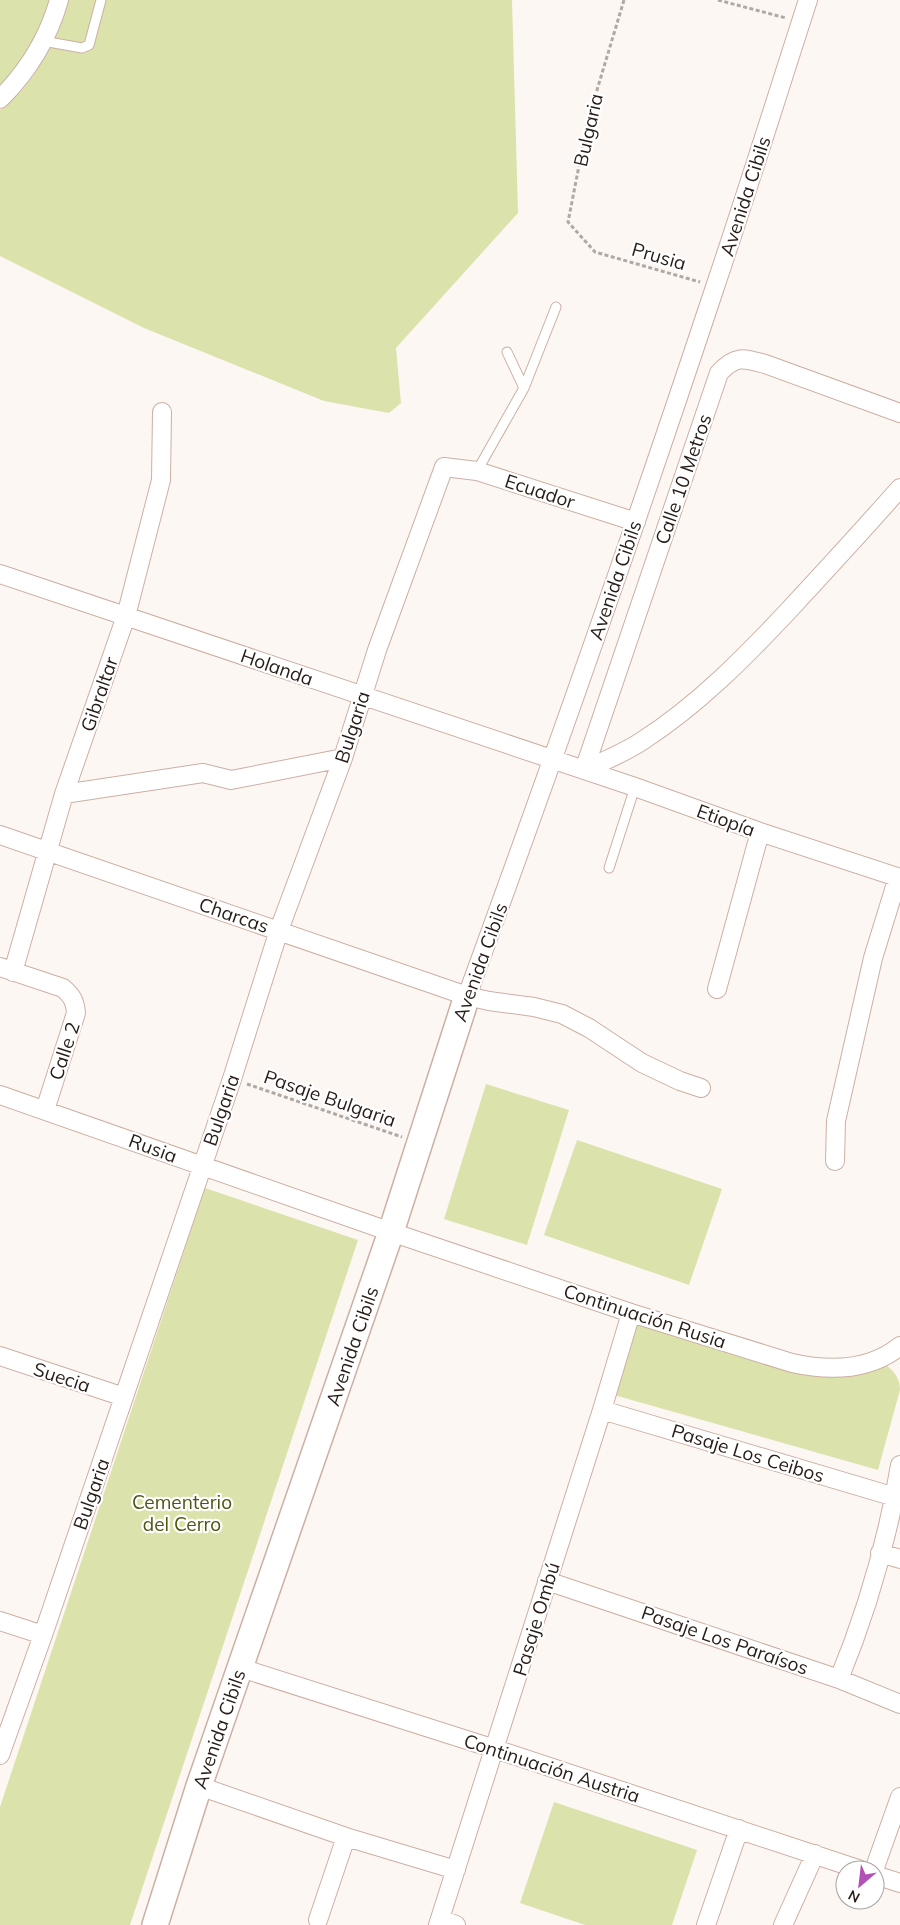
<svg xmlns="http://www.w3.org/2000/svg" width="900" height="1925" font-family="Mulish,sans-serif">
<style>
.green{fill:#dbe2ac}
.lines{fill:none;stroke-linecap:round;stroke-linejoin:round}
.lane-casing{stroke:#cdafa3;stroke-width:11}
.street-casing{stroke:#cdafa3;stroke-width:20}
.secondary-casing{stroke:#cdafa3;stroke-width:28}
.path{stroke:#b0a8a4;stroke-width:3;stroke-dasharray:4 2.5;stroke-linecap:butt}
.lane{stroke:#fff;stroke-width:9}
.street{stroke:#fff;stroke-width:18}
.secondary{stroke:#fff;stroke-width:25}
.labels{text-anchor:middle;stroke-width:4.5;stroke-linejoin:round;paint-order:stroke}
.street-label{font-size:19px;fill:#271c17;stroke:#fff}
.park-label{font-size:19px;fill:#505512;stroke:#fff}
</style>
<rect width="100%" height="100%" fill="#fdf7f4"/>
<!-- green -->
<path class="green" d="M0,0H54L48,20L0,91Z
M65,0H512L518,213L396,348L401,403L389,413L324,401L144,328L0,256V110C41,79 48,46 65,0Z
M486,1084L569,1110L527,1245L444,1219Z
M577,1140L722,1189L689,1285L544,1235Z
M205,1188L358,1240L130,1925H0V1807Z
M631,1319L784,1370L817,1375L881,1361C892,1369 900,1376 900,1390L878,1470L607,1393Z
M554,1802L697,1850L672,1925H585L520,1903Z"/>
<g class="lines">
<!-- lane casing -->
<g class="lane-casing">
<path id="lane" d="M43,41L82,48L89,45L101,0
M507,352L524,388
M477,471L524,388L556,307
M609,868L635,787"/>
</g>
<!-- street casing -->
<g class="street-casing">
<path id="street" d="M0,99C28,71 48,39 59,0
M0,574L635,787L760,832L900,878
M584,770L719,373C736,355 743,358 765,364L900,413
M584,770C604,761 624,753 642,741C698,705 745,657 790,609C827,569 864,529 900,488
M64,794L203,773L231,780L343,758
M0,835L467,996L489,1001L534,1007L562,1014L589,1028L642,1063L680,1081L701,1088
M0,967L63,988C72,996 75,1001 76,1013L45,1110
M13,972L64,794L126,616L161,480L162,412
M717,989L760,832
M467,996C553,761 636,525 715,287C747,192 777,96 808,0
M0,1095L391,1232L631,1313L792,1363C828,1371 869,1371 900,1346
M835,1161L836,1121L873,958L898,877
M0,1356L124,1397
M602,1410L895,1497
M880,1553L900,1559
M547,1581L839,1679L900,1704
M0,1621L43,1635
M241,1668L495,1749L861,1870
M839,1679C867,1611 888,1538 900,1465
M0,1755L43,1635L232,1079L279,930L343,758L377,650L444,467L477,471L636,522
M199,1786L346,1837L456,1870
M874,1870L900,1797
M875,1875L900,1883
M440,1919L456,1925
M318,1920L346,1837
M438,1925L602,1410L631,1313
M706,1925L739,1829
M783,1925L815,1854"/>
</g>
<!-- secondary casing -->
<g class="secondary-casing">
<path id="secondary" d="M155,1925L199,1786L391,1232L467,996"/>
</g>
<!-- path -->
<path class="path" d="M624,0L588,120L568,222L595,252L700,282
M718,0L786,18
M247,1084L402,1137"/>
<!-- lane -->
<use href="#lane" class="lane"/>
<!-- street -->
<use href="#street" class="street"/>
<!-- secondary -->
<use href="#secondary" class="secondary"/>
</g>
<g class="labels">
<!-- street labels -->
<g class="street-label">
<text transform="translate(588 130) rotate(-77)" y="7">Bulgaria</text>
<text transform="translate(745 196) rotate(-72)" y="7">Avenida Cibils</text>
<text transform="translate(659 256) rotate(16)" y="7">Prusia</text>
<text transform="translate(683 479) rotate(-71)" y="7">Calle 10 Metros</text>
<text transform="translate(540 491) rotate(18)" y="7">Ecuador</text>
<text transform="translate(615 580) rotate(-71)" y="7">Avenida Cibils</text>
<text transform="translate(277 667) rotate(19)" y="7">Holanda</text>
<text transform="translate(99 694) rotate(-71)" y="7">Gibraltar</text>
<text transform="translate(352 727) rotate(-72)" y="7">Bulgaria</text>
<text transform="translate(726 820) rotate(20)" y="7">Etiopía</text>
<text transform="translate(234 915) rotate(19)" y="7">Charcas</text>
<text transform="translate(480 962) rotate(-70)" y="7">Avenida Cibils</text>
<text transform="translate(64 1051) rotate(-72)" y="7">Calle 2</text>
<text transform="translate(330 1098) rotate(19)" y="7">Pasaje Bulgaria</text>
<text transform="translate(221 1110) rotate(-71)" y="7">Bulgaria</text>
<text transform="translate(153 1148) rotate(20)" y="7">Rusia</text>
<text transform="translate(645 1316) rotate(18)" y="7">Continuación Rusia</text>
<text transform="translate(352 1346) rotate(-71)" y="7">Avenida Cibils</text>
<text transform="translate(62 1377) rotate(18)" y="7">Suecia</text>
<text transform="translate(748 1453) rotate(17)" y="7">Pasaje Los Ceibos</text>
<text transform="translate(91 1494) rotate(-71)" y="7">Bulgaria</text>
<text transform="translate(536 1619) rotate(-73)" y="7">Pasaje Ombú</text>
<text transform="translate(725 1640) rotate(19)" y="7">Pasaje Los Paraísos</text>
<text transform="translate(219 1729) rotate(-71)" y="7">Avenida Cibils</text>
<text transform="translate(552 1768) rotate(18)" y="7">Continuación Austria</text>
</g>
<!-- park labels -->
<g class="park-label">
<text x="182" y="1509">Cementerio<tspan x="182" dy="22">del Cerro</tspan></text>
</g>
</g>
<!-- north arrow -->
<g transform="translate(860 1885) rotate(208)"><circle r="24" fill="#ffffff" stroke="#a9a4a2"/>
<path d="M0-4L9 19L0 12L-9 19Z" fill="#b350b7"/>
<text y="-8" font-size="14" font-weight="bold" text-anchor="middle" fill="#271c17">N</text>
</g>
</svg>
